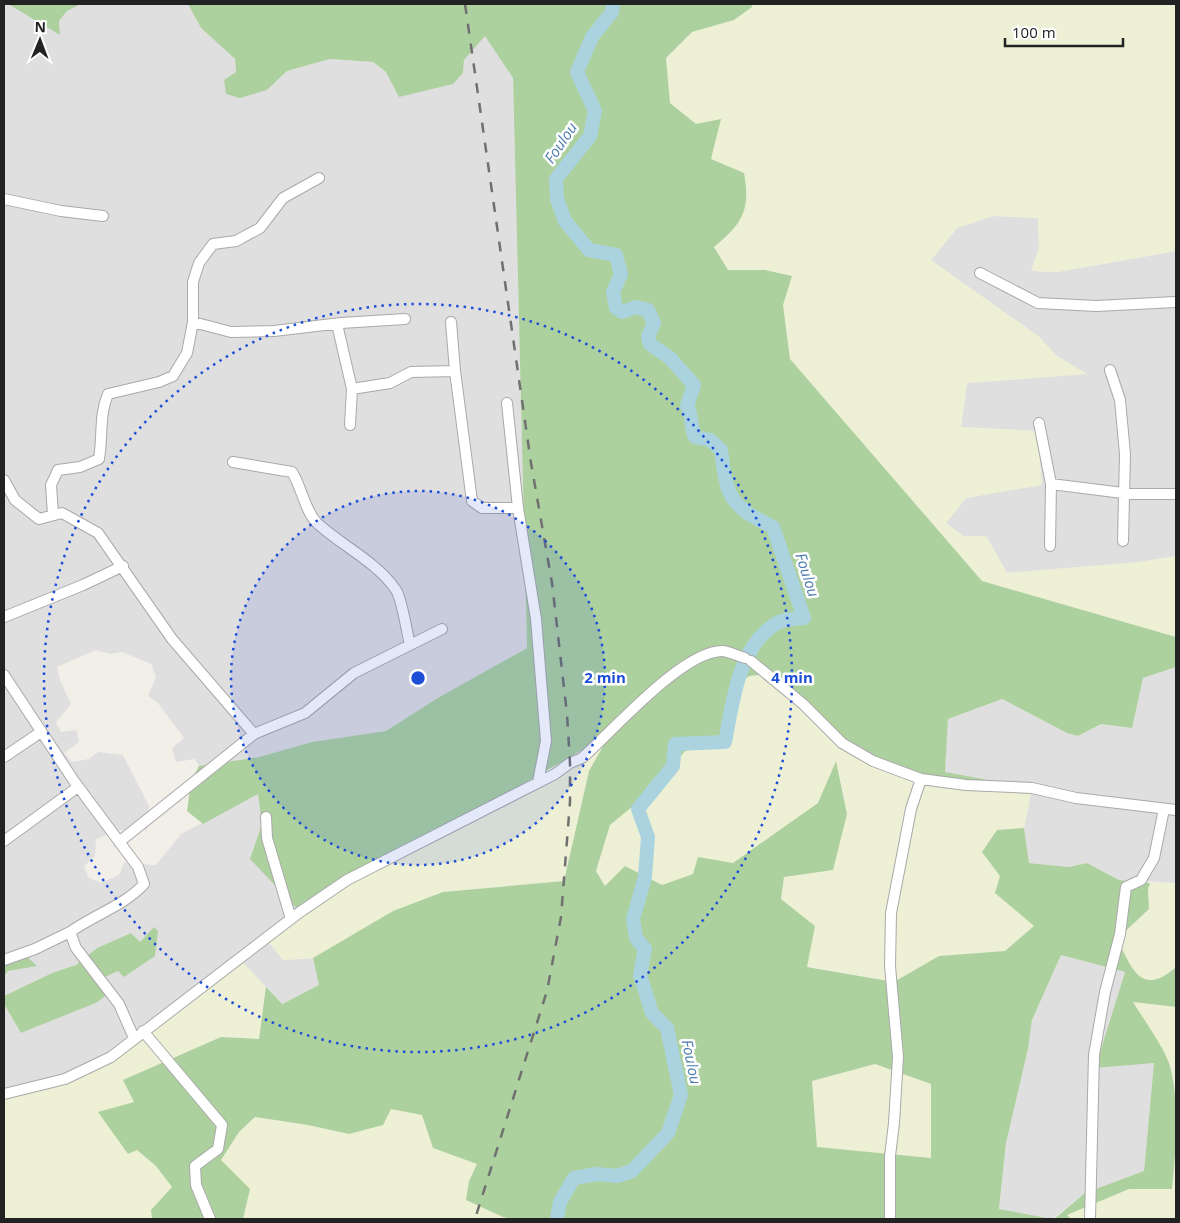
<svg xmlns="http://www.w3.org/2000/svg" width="1180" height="1223" font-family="'Open Sans',sans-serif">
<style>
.residential{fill:#e0dfdf}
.farmland{fill:#eef0d5}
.forest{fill:#add19e;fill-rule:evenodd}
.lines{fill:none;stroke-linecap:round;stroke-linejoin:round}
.river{stroke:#aad3df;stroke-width:14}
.minor-casing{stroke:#a9a9a9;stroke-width:12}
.minor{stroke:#fff;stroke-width:10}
.rail{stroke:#707070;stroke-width:2.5;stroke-dasharray:10 10;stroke-linecap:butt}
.ring{fill:none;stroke:#1d4ed8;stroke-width:2.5;stroke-dasharray:2.5 5}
.labels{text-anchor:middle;stroke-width:5;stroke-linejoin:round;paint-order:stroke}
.water-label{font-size:15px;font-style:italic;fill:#4a7aab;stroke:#fff}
.centre{fill:#1d4ed8;stroke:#fff;stroke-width:2.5}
.ring-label{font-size:15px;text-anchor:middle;font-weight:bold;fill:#1d4ed8;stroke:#fff;stroke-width:5;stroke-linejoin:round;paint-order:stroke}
</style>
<rect width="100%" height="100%" fill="#f2efe9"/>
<!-- residential -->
<path class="residential" d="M4,4H8L60,34L59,21L67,11L81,4H188L201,28L235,59L236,72L267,90L287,71L330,59L373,62L386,72L463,73L464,60L485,35L513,78L527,648L436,699L386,731L312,742L259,757L199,766L195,759L176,762L172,748L184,738L157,702L148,696L156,677L151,664L122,652L110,654L96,650L57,667L60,680L71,704L56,722L61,732L77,730L79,742L64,753L72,762L89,759L98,752L123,755L149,806L147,830H121L96,839L95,856L84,866L88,877L101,883L119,875L124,863L156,865L181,834L259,793L262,824L300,912L283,960L313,958L320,985L281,1004L111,1057L65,1079L4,1094V1004L21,1033L96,1003L108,994L100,979L118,971L124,977L154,928L140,942L131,933L97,948L76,965L52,973L4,996V976L8,971L37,965L4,955Z
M993,216L1038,218L1039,248L1032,271L1057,272L1176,251V556L1140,562L1007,573L986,536H963L946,523L966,498L1042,484L1036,431L961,427L967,383L1086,374L1057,356L1038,336L930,261L957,228Z
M1176,667V883L1119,880L1087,863L1069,867L1029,863L1024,828L1032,788L945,772L947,719L1002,699L1067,733L1078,736L1101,724L1131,728L1143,678Z
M1061,955L1125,972L1095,1068L1154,1062L1144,1171L1085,1193L1052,1219L999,1210L1006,1143L1028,1049L1032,1020Z"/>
<!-- farmland -->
<path class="farmland" d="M752,4H1176V251L1057,272L1031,271L1039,248L1038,218L993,216L957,228L931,260L1038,336L1057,356L1087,374L967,383L961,427L1037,431L1042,485L966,498L946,523L963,536H986L1007,573L1140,562L1176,556V637L982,581L790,359L783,305L792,276L765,270H728L714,247L731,234L710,159L714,139L670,103L666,58L692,32L734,20L752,7Z
M766,674L873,761L1032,788L1024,828L997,830L1000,876L1019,914L1034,926L1005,951L939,956L895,982L807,966L815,926L781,899L784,876L845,798L836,762L818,803L733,864L698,858L693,874L662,885L625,866L605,886L596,871L610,825L633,806L639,808L685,750L725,742L737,683L750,676Z
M611,733L589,771L564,881L442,892L393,911L313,958L283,960L265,938L300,912Z
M1150,883H1176V967L1164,978L1144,981L1136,975L1116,939L1149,910L1148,889Z
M239,958L266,987L259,1039L221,1037L123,1080L134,1102L128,1154L137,1150L156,1166L172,1187L151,1210L152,1219H4V1094L65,1079L111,1057Z
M1133,1002L1176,1007V1096L1170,1065Z
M875,1064L931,1084V1158L817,1148L812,1081Z
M391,1109L422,1115L433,1148L477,1164L469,1181L466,1200L503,1217L512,1219H243L249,1189L221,1160L239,1132L255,1117L308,1125L349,1134Z
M1176,1148V1219H1071L1066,1215L1129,1189H1172Z"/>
<!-- forest -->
<path class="forest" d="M8,4H81L67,11L59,21L60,35Z
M188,4H752V7L734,20L692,32L666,58L670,103L696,124L721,119L711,159L744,173C751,210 742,224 714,247L728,270H765L792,276L783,305L790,359L982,581L1176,637V667L1143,678L1132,728L1101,724L1078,736L1067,733L1002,699L948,719L945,772L1032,788L921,779L842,743L766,674L750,676L737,683L725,742L685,751L638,809L633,806L610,825L596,871L605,886L625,866L662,885L693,874L698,857L733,863L818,803L836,761L847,814L833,870L784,877L781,899L815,926L807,967L894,982L939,956L1005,951L1034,926L995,893L1000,876L982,852L997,830L1024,828L1029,863L1069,867L1087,863L1119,880L1150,883L1148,889L1149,909L1117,939C1132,968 1141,998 1176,967V1007L1133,1002C1144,1020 1164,1047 1170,1066C1180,1104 1176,1149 1172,1189H1129L1067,1215L1071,1219H1054L1085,1193L1144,1171L1154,1063L1095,1068L1125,972L1061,955L1032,1020L1028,1049L1006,1143L999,1209L1052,1219H512L503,1217L466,1200L469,1181L477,1164L433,1148L422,1115L391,1109L383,1125L349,1134L308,1125L255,1117L239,1132L221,1160L250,1189L243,1219H152L151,1210L172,1187L156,1166L137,1150L128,1154L98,1112L134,1102L123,1080L221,1037L259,1039L266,987L282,1004L319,985L313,958L393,911L443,892L564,881L589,771L610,734L300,912L250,859L262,824L258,794L203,824L187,811L191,781L199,766L259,757L312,742L386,731L436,699L527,648L513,78L485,36L464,60L463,73L453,84L399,97L386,72L373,62L330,59L287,71L267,90L240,98L226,94L224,80L236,72L235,59L201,28ZM875,1064L931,1084V1158L817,1147L812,1081Z
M154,927L158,931L155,956L124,977L118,971L101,979L108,994L96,1003L21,1033L4,1004V996L52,973L76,965L97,948L131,933L140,942Z
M22,952L37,966L8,971L4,976V955Z"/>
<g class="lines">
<!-- river -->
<path class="river" d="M557,1219L560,1202L574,1178L597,1174L617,1176L632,1171L668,1133L681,1095L667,1028L652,1013L640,975L645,949L636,938L633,919L645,877L648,837L638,809L673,766L675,744L725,742C733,702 738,646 777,623C784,619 796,619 804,618L773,527C729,505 727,498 721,450L710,440L695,437C690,426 693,416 687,406L694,385L670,358L650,344L648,337L654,323L648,310L636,307L622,312L616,308L613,292L621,274L616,255L589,250L565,221L557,199L556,179L590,136L595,111L577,72L592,37L612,12L613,4"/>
<!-- minor casing -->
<g class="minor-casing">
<path id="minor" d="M4,199L61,211L103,216
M980,273L1038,303L1096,306L1176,302
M193,322L231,332L274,331L341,323L405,319
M451,322L455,371L472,501L482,508H518
M337,324L352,389L350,425
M1110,370L1120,400L1125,454L1123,541
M352,389L390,383L411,372L455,371
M507,403L518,508L536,619L546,741L538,782
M1039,423L1051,484L1050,546
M233,462L292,472C302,488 305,511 317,523C342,546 377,562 396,590C402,599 407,633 410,645
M4,480L15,500L39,519L62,513L98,533L172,639L254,734
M1051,484L1131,494H1176
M53,515L51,485L58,470L80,467L99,459C103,435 99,415 108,394L159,382L173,376L187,353L193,322V282L199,263L213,244L236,241L260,228L283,198L319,178
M4,617L83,585L123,566
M751,661L803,704L842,743L873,761L921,779L966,785L1032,788L1076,798L1176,810
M4,675L74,781L138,867L144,884C125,905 94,915 70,932L76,948L119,1004L134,1038
M4,757L41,732
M266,817L267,838L291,919
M4,841L78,787
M119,842L254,734L305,713L354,673L442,629
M4,960L35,949L70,932
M143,1031L222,1125L218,1149L195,1166L196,1185L210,1219
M4,1094L65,1079L111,1057L300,912L347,880L555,774L570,763L582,758C613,731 683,650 723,651C730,652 738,656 745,658
M890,1219V1156L894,1123L898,1057L890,966L891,913L911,809L921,779
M1090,1219L1094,1055L1105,992L1120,934L1126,887L1141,880L1154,858L1164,809"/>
</g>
<!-- minor -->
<use href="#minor" class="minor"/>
<!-- rail -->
<path class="rail" d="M465,4L531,463L552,583L567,714L570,763V802L561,917L547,991L475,1219"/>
</g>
<!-- distance rings -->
<circle cx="418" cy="678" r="187" fill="#1d4ed8" fill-opacity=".12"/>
<g class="ring">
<circle cx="418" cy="678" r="187"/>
<circle cx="418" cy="678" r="374"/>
</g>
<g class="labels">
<!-- water labels -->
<g class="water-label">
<text transform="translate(561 143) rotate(-56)" y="5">Foulou</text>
<text transform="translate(807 575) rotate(72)" y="5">Foulou</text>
<text transform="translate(691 1062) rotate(78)" y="5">Foulou</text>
</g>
</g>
<circle cx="418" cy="678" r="8" class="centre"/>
<g class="ring-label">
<text x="605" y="683">2 min</text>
<text x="792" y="683">4 min</text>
</g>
<!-- border -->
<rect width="1180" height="1223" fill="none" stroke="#222222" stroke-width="10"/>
<!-- north arrow -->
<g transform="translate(40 40) rotate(1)" stroke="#ffffff" stroke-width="4" paint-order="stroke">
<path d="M0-4L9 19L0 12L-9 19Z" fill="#222222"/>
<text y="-8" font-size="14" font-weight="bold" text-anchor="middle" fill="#222222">N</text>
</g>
<!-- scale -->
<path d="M1005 38v8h118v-8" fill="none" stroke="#222222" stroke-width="2.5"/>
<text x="1012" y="38" font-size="15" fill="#222222" stroke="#ffffff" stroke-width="4" paint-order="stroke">100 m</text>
</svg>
